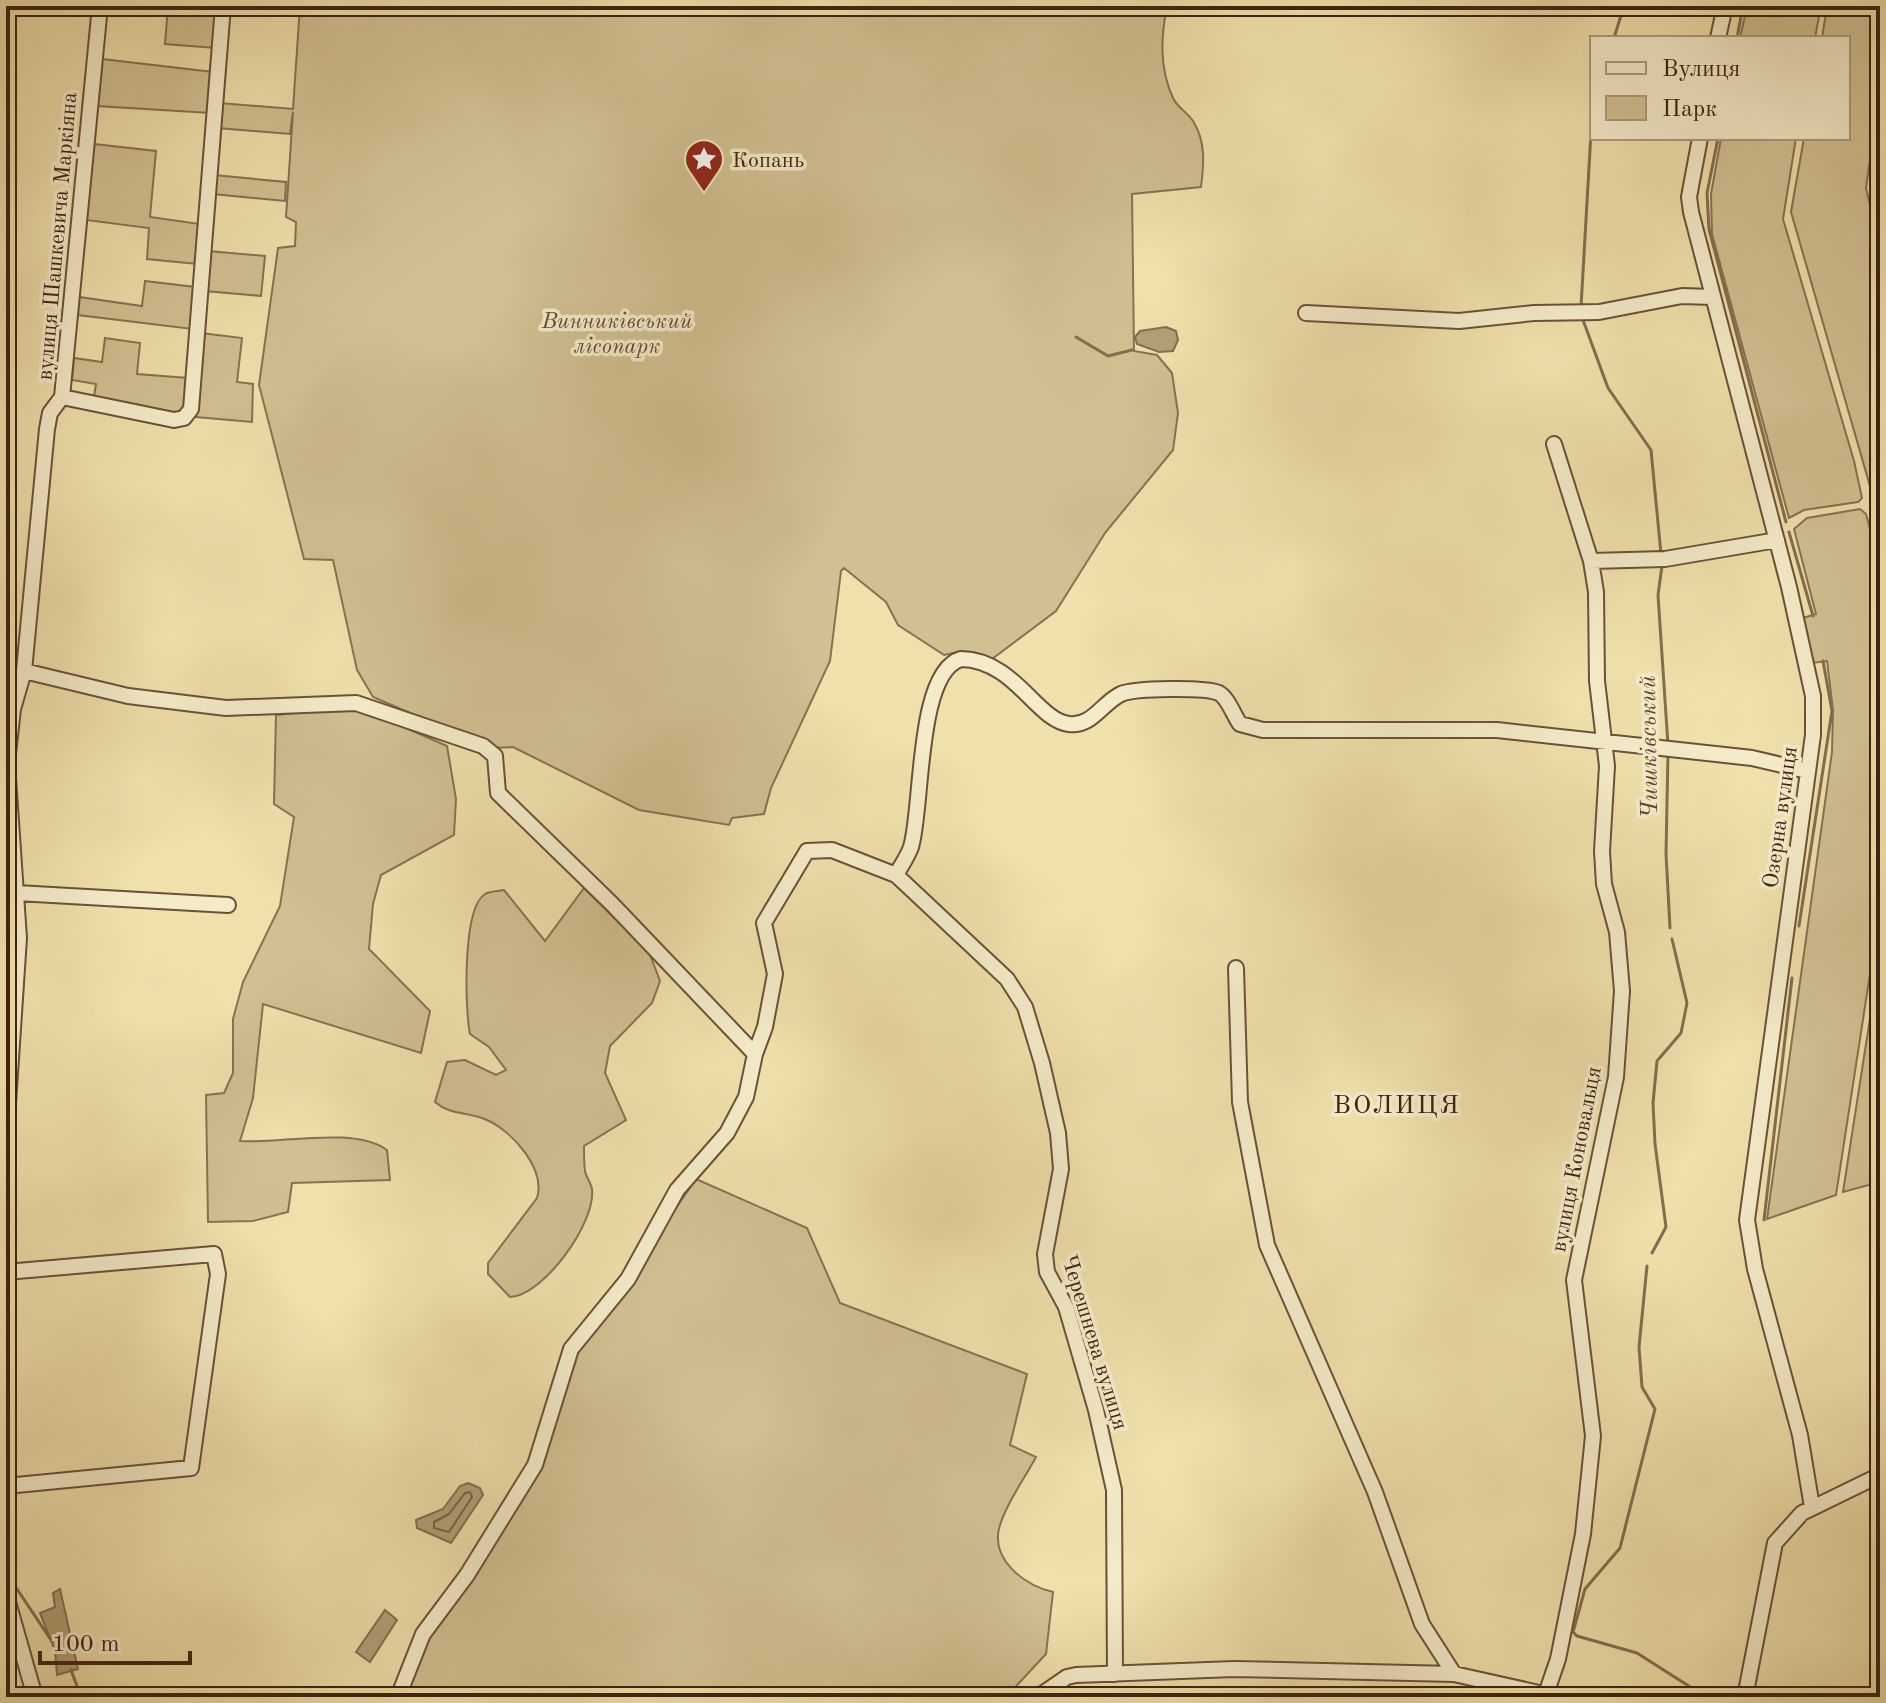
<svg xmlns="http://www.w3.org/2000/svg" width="1886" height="1703" font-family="'Old Standard TT',serif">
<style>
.green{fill:#d1c092;stroke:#877252;stroke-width:2}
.water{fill:#b2a077;stroke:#836e4e;stroke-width:2}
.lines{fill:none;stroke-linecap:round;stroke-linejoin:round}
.shore{stroke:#786244;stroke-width:2}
.stream{stroke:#836e4e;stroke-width:3}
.minor-casing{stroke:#6a5238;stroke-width:18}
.minor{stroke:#f5ebc9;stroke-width:14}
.labels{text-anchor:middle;stroke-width:7;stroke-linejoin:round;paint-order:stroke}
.poi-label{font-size:22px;fill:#3d2311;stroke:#f5ebc9;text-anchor:start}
.street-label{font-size:22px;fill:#3d2311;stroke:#f5ebc9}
.park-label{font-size:22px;font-style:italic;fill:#624a31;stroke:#f5ebc9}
.water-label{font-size:24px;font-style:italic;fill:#604830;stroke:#f5ebc9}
.quarter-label{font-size:26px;letter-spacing:2px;fill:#3d2311;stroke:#f5ebc9}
</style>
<rect width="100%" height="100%" fill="#efe0ac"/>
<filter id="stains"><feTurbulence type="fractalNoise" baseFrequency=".0025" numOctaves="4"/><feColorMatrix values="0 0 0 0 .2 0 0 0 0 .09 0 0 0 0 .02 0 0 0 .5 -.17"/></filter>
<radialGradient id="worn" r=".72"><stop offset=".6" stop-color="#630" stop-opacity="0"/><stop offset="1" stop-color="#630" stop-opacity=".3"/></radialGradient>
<!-- green -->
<path class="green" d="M168,6H218L215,48L165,44Z
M300,6H1167C1161,36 1159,68 1173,98C1177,107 1187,112 1193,121C1206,142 1204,163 1201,187L1132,194L1134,351L1157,355L1172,373L1178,413L1173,450L1105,533L1056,611L992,659C975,650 962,650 944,655L898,625L886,602L844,568L841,571L830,661L771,788L764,814L732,818L729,825L639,810L513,747L491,748L373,697L357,670L333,560L304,559L259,385L278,248L295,246L296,222L286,217L293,112L290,134L218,128L220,103L293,109Z
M1747,6H1821L1815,38H1740Z
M1827,6H1880V89L1866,188L1880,247V499L1874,500L1791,212L1804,138H1848V38H1822Z
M102,59L213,72L210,113L97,106Z
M1721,138H1796L1783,219L1854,461L1862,498L1858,502L1804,510L1789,518L1712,234L1711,194Z
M94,144L156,151L150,217L200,224L197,264L147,259L149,228L86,220Z
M214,175L286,182L285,201L213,194Z
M208,251L265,256L261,296L205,291Z
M145,281L195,287L192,329L78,315L79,297L142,306Z
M201,333L242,338L237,382L253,384L252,422L196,417Z
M105,338L140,343L137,374L188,378L187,406L177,413L94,396L96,384L72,380L74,358L102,362Z
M1860,509L1866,514L1880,565V909L1836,1195L1767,1219L1832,752L1833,710L1827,661L1812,663L1803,618L1816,614L1794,529L1807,518Z
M346,708L372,713L447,746L456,799L454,835L381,875L373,904L369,949L430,1011L421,1053L263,1004L253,1098L240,1141C279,1144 354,1126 387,1150L390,1180L292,1183L288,1212L253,1221L208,1222L206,1095L224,1093L233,1073V1019L243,982L280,906L294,817L274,804L276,715Z
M584,888L649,952L660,981L652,1003L610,1046L605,1073L626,1120L584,1146C584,1154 584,1163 585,1171C586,1177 591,1183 592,1189C596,1223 543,1296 510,1297L488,1274V1263L537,1198C546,1169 513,1132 487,1120C468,1111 451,1116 435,1102L447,1062L465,1060L496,1075L506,1070L489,1047L470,1034C465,1010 462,908 485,894C490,891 499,891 504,890L545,941Z
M1880,954V1182L1843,1192Z
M696,1179L807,1228L840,1303L1027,1374L1010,1445L1036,1457C1025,1478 1007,1502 1000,1525C989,1559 1024,1585 1053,1592L1046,1654L1006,1697H405L431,1632L537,1467L578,1350Z"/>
<!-- water -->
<path class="water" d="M1166,327L1176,331L1178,340L1173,351L1159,352L1137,344L1135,337L1140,331Z
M468,1483L480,1488L483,1495L451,1543L417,1528L416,1520L443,1509L460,1486Z
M60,1589L78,1669L57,1675L55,1651L40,1613L55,1607L53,1593Z
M385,1610L397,1620L370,1662L356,1652Z"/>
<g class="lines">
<!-- shore -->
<path class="shore" d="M465,1493L470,1492L472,1497L449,1532L434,1528V1522L449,1514Z"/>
<!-- stream -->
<path class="stream" d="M1614,38L1624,6
M1737,38L1743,6
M1718,138L1707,193L1709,229L1786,522
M1581,307L1592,115
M1583,320L1608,388L1651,450L1661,554
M1076,337L1108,356L1132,350
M1789,532L1813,616
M1662,566L1658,595L1668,745
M1668,753L1666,854L1670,928
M1799,926L1832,711L1823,661
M1764,1220L1792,978
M1652,1253L1666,1227L1655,1144L1653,1103L1657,1061L1681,1033L1687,1003L1672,939
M1647,1266L1639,1347L1642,1387L1655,1409L1620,1548L1585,1589L1573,1632L1577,1636L1637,1653L1706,1697
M9,1577L51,1640
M71,1670L81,1697"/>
<!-- minor casing -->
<g class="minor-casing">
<path id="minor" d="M1718,38L1725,6
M1700,138L1689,197L1691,212L1789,587L1813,696V735L1747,1220L1755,1269L1800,1435L1812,1507
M1306,313L1459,321L1534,313L1599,312L1682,296L1712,297
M62,397L174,420L184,418L191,409L223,6
M1591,561L1665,559L1777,540
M24,671L128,696L226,708L356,703L483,746L495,756L498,793L612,904L755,1054
M896,875C901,866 908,856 911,847C923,808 916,672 961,659C1015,660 1036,720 1069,724C1092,727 1102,703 1121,694C1135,688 1205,687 1219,693C1228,698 1234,716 1240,724L1263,730H1497L1752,758L1807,771
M17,893L228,905
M1236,968L1240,1102L1267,1245L1375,1492L1422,1624L1454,1674
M6,1134L19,938L7,763L13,709L24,671L47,429L50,413L62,397L100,6
M6,1272L214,1254L218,1274L191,1468L6,1486
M6,1595L35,1697
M1546,1694L1558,1659L1583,1534L1593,1436L1574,1280L1616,1077L1622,991L1617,932L1604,884L1602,851L1607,766L1597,681L1596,592L1591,561L1554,444
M398,1697L423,1634L467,1575L535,1465L571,1349L628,1279L677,1190L727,1133L746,1097L755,1054L765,1027L775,974L764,923L807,851L832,850L896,875L1007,979L1025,1007L1042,1063L1058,1133L1061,1169L1045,1254L1047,1272L1066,1307L1096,1410L1114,1490L1115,1674
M1038,1697L1067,1677L1076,1675L1234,1669L1454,1674L1557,1697
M1745,1697L1775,1543L1802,1513L1880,1475"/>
</g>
<!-- minor -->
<use href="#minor" class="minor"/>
</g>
<!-- icons -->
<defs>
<g id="sight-pin" transform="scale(2)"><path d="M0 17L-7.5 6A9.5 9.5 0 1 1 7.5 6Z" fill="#8f2418" stroke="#f5ebc9"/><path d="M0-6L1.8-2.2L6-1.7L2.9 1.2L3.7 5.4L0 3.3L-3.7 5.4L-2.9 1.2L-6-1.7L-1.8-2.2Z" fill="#fff"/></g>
</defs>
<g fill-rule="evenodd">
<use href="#sight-pin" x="704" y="159"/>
</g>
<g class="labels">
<!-- poi labels -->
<g class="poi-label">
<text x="732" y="167">Копань</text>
</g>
<!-- street labels -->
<g class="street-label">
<text transform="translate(56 236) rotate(-85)" y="8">вулиця Шашкевича Маркіяна</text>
<text transform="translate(1779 817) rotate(-82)" y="8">Озерна вулиця</text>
<text transform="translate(1575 1159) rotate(-79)" y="8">вулиця Коновальця</text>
<text transform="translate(1096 1342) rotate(73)" y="8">Черешнева вулиця</text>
</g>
<!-- park labels -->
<g class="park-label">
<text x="617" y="328">Винниківський<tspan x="617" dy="25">лісопарк</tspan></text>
</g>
<!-- water labels -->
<g class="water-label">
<text transform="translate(1648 747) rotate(-91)" y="8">Чишківський</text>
</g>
<!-- quarter labels -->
<g class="quarter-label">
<text x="1397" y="1113">ВОЛИЦЯ</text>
</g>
</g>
<!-- margin -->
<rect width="1886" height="1703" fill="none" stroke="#efe0ac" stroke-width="32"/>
<rect x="8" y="8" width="1870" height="1687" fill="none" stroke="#3d2311" stroke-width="4"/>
<rect x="16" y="16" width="1854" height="1671" fill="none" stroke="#3d2311" stroke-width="2"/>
<!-- legend -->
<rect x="1590" y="36" width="260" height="104" fill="#f5ebc9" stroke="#ab9b7f" stroke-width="2"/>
<rect x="1606" y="62" width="40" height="12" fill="#f5ebc9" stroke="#ab9b7f" stroke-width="2"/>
<text x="1662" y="76" font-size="24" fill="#3d2311">Вулиця</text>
<rect x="1606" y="96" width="40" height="24" fill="#d1c092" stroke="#ab9b7f" stroke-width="2"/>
<text x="1662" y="116" font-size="24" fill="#3d2311">Парк</text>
<!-- scale -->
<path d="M40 1651v12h150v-12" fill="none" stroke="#3d2311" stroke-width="4"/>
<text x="52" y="1651" font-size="24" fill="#3d2311" stroke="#f5ebc9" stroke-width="6" paint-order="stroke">100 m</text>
<rect width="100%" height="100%" filter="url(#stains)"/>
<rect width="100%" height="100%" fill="url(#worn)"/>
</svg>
